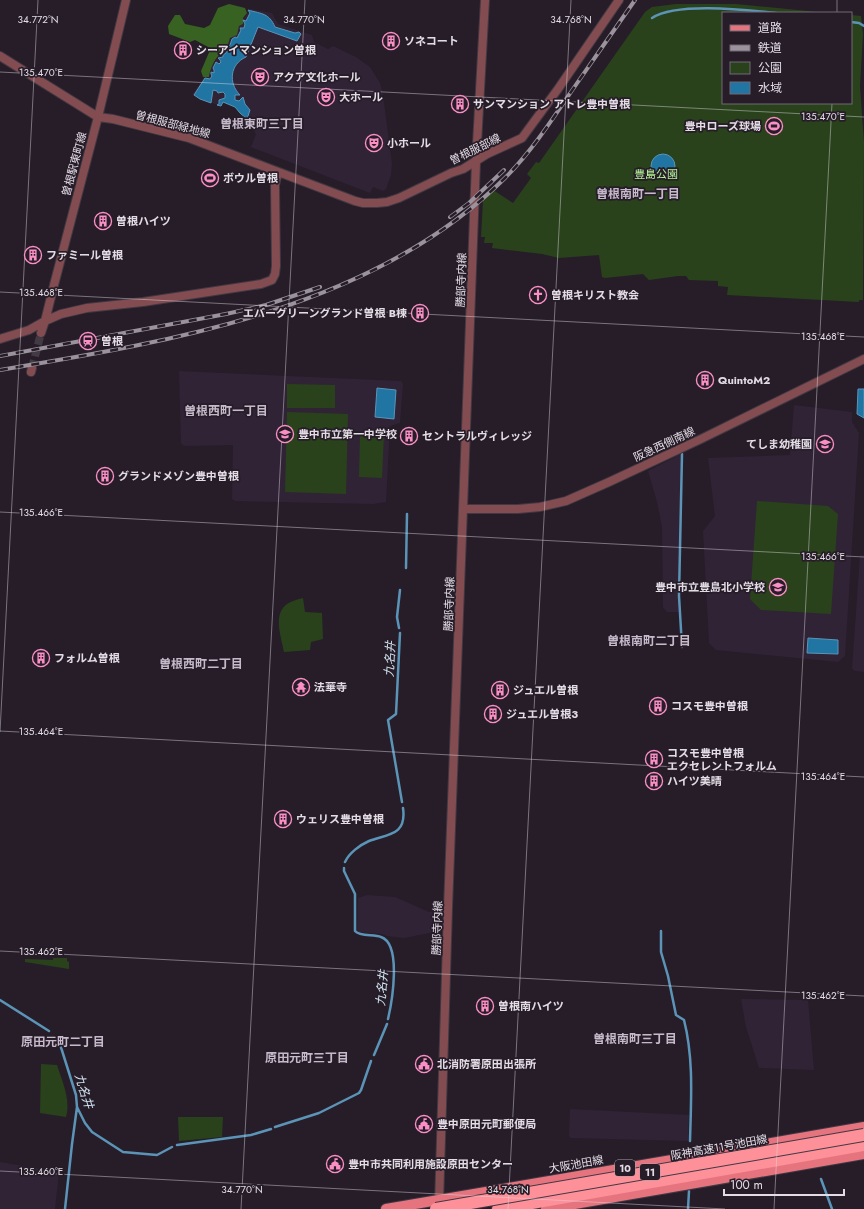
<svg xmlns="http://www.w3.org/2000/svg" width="864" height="1209" font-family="Jost,'Noto Sans JP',sans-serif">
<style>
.built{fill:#302335}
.green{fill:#29421c}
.forest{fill:#386221}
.water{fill:#2175a3;stroke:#5b94b7}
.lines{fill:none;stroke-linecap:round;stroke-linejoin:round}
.stream{stroke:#5b94b7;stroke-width:2.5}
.tertiary-tunnel{stroke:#423a45;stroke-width:8;stroke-dasharray:8 4;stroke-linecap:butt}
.tertiary-casing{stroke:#403843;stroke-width:10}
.primary-casing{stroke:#403843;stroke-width:12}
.motorway-casing{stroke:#403843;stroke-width:14}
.tertiary{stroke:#834c50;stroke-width:8}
.primary{stroke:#e5747f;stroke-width:10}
.motorway{stroke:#fd9098;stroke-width:12}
.rail-casing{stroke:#9a929c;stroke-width:4}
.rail{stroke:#261d29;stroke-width:2.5;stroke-dasharray:8;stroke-linecap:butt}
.motorway-bridge-casing{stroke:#403843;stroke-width:14;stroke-linecap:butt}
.motorway-bridge{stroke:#fd9098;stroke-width:12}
.ticks{fill:none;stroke:#e3dce5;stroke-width:1;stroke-opacity:0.45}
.labels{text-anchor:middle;stroke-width:3.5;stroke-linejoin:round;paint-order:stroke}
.shield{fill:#261d29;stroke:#aaa3ad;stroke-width:1}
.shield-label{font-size:10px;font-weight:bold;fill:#e3dce5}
.poi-label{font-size:11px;font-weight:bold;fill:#e3dce5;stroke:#261d29;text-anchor:start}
.street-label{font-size:11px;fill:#e3dce5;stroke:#261d29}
.park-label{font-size:11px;fill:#b4f297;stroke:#261d29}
.neighbourhood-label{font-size:12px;font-weight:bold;fill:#c5b9ca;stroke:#261d29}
.water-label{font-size:12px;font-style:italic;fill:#d1e4f1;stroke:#261d29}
.ticks-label{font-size:10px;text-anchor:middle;fill:#e3dce5;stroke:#261d29;stroke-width:3.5;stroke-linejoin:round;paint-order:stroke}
</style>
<rect width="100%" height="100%" fill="#261d29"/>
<!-- built -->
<path class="built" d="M250,9L272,13L278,24L312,35L314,42L328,49L333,46L356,57L370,67L380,83L383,95L392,164L391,175L386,189L383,191L373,187L370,193L251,147L256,134L238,107L222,101L220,106L192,95Z
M179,371L401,381L403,384L400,423L390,426L386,502L373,504L235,501L232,499L233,445L184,446L181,443Z
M794,405L852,412V422L859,433L845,656L838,662L716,650L709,643L703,531L715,516L708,458L790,455Z
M681,454L678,594L679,612H667L663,607L662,527L657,502L648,471Z
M860,555H864V672L855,671L852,668Z
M367,895L395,897L429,912H437L440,917V931L404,938L387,936L382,934L357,932L358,898Z
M741,999L808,1000L814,1070L759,1068L746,1027Z
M570,1109L689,1115L688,1141L571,1138L569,1136Z
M0,1162L59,1172L55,1209H0Z"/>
<!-- green -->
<path class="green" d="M676,4H736L828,13H723V103H851V15L861,16L863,34L860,86L864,143L863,300H859V302L727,295L728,287L718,286V281L689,280L686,276H678L649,280L643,274L605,278L602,277L599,255L559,258L542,254L492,248L493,243H484L485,237H481L483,200L493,190L513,203L531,178L527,174L536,162L539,163L645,12L652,7Z
M287,384L335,385V408H287Z
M287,412L348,414L346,494L285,492Z
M360,434L384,435L382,478L359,477Z
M757,501L828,506L838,514L831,614L761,610L750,599Z
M303,598L305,612L322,613L323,639L311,642L310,650L284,652C282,640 274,619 283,608C287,602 296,600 303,598Z
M53,958H67V961L69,962V969L25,962V959L53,960Z
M41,1064L57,1065C62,1081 71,1099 66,1117L40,1113Z
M178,1117H223L222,1137L179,1141Z"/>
<!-- forest -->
<path class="forest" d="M229,4L245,8L247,13L243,18V24L239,26L237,35L230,38L226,50C217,53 210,68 209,77H203L201,71L210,50V48L195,40L190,42L169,34L168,26L175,15H180L185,24L204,28L210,25L218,8Z"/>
<!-- water -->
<path class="water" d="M248,10C262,14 269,13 275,27L295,33L299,32L301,34L297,41L258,27L246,57C230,64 228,83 240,95H235V100L239,101L243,97L245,104L250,110L247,119L240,113L235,107L223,102L221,106L217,105L219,104V100L225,98V94L223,92L218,93L217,91L213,90L211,103L200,99L194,95L205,78L210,79L212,76L211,74V72L214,73V70L213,68L216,62L219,64L221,62L220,60L218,58L223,57V55L222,54H225L228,50V47L230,45L232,39L235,37L237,38L241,30L240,28H244L245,24L243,20L246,21L250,13Z
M651 166a12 12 0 1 1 24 0a12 12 0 1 1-24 0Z
M377,388L396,390L394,419L375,417Z
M858,389H864V418L857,414Z
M808,638L838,640V654L807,653Z"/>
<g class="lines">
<!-- stream -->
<path class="stream" d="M652,18C677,2 746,10 776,13
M851,22L859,23L864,26
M406,568L407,514
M399,628L397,617L400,590
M400,633L396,714L388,720L402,802
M682,647L679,596L682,454
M345,862C349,853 360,845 369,841C387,834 407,836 403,808
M344,868V871L355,894V931C360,937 374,934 381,937C402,944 392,1002 388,1019
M661,931V952L668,976L676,1015L684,1020C694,1059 691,1101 690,1141
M0,1000L49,1031
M59,1041L76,1095L77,1107L85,1123L92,1132L123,1152
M374,1055L387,1024
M275,1127L319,1113L359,1093L361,1090L371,1061
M177,1145L251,1135L271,1129
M123,1152L157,1155L172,1147
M821,1179L832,1209
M65,1209L72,1144L77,1107
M688,1209L689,1191"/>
<!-- tertiary-tunnel -->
<path class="tertiary-tunnel" d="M32,368L41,333"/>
<!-- tertiary casing -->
<g class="tertiary-casing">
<path id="tertiary" d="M0,56L98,117L113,119L189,138L355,201L363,203H377L387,202L399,198L451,173L463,169L487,154L522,138L558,89L619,0
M41,333L45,321L54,285L98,117L126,0
M0,339L29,330L45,321L61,314L87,308L143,302L261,284L272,280L275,274L276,266L275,185L278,172
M31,372L32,368
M464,509H518L540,507L566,501L609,482L701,439L864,359
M439,1204L448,908L476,162L485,0"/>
</g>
<!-- primary casing -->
<g class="primary-casing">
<path id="primary" d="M386,1209L864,1127
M546,1209L864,1154"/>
</g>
<!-- motorway casing -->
<g class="motorway-casing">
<path id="motorway" d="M498,1209L864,1145"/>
</g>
<!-- tertiary -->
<use href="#tertiary" class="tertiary"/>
<!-- primary -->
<use href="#primary" class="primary"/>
<!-- motorway -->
<use href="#motorway" class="motorway"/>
<!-- rail casing -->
<g class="rail-casing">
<path id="rail" d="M450,217L469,203L504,170
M0,356L226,314L266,305L320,287
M0,370C174,341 374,308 505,178C531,152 552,120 573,89C594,59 614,30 635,0"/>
</g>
<!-- rail -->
<use href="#rail" class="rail"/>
<!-- motorway-bridge casing -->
<g class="motorway-bridge-casing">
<path id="motorway-bridge" d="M436,1209L864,1135"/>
</g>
<!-- motorway-bridge -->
<use href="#motorway-bridge" class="motorway-bridge"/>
</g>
<!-- ticks -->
<path class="ticks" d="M837,13V0M0,72L864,117M0,292L864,337M0,512L864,557M0,731L864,777M0,732L38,0M0,951L864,996M0,1171L725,1209M241,1209L305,0M508,1209L571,0M774,1209L832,103"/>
<!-- icons -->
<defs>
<g id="building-ring" transform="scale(0.9)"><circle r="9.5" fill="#261d29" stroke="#fb8fc5" stroke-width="1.5"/><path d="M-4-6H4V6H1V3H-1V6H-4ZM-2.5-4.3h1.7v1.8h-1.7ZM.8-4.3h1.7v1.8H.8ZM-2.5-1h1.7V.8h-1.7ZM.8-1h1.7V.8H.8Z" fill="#fb8fc5"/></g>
<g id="theatre-ring" transform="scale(0.9)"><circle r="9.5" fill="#261d29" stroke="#fb8fc5" stroke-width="1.5"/><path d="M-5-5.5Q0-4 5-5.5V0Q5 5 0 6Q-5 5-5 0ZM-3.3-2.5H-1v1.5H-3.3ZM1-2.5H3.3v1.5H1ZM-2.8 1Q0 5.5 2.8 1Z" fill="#fb8fc5"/></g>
<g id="stadium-ring" transform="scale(0.9)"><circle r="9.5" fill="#261d29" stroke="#fb8fc5" stroke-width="1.5"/><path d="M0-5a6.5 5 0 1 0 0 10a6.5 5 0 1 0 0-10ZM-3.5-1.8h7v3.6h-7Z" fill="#fb8fc5"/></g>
<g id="church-ring" transform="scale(0.9)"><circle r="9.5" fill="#261d29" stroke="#fb8fc5" stroke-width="1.5"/><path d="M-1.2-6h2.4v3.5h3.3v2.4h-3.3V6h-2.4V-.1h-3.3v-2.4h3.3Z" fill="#fb8fc5"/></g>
<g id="station-ring" transform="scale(0.9)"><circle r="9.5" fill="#261d29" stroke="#fb8fc5" stroke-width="1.5"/><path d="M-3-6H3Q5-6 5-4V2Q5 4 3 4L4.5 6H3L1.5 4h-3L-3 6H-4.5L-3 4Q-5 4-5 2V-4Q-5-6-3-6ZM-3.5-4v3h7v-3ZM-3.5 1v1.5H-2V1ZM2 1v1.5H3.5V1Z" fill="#fb8fc5"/></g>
<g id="school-ring" transform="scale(0.9)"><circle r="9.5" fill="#261d29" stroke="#fb8fc5" stroke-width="1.5"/><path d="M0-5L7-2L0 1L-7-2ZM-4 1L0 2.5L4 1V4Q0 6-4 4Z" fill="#fb8fc5"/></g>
<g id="temple-ring" transform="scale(0.9)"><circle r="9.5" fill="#261d29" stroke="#fb8fc5" stroke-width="1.5"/><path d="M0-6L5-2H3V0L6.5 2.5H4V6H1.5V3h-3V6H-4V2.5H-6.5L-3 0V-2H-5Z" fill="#fb8fc5"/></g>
<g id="civic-ring" transform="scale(0.9)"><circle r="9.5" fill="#261d29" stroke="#fb8fc5" stroke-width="1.5"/><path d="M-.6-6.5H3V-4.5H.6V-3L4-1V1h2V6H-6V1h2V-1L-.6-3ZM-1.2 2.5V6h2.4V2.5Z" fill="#fb8fc5"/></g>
</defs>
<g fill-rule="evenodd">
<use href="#building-ring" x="391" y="41"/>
<use href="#building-ring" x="183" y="50"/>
<use href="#theatre-ring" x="260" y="77"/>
<use href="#theatre-ring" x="326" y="97"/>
<use href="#building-ring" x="460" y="104"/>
<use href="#stadium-ring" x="774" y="126"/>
<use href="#theatre-ring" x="374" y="143"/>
<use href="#stadium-ring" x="210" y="178"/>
<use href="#building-ring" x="103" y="221"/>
<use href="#building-ring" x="33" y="255"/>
<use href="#church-ring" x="538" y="295"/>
<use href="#building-ring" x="420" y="313"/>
<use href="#station-ring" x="88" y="341"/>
<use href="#building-ring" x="705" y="380"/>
<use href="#school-ring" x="285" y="434"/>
<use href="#building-ring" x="409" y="436"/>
<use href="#school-ring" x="825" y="444"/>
<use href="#building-ring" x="105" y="476"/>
<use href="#school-ring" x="778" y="587"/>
<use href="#building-ring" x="41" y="658"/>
<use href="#temple-ring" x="301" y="687"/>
<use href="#building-ring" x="500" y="690"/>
<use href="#building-ring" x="658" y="706"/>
<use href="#building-ring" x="493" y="714"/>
<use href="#building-ring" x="654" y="759"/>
<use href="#building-ring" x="654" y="781"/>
<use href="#building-ring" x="283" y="819"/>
<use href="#building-ring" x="485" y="1006"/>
<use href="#civic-ring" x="424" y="1064"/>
<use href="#civic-ring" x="424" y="1124"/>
<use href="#civic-ring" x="335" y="1164"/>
</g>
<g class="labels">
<!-- shield labels -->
<g class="shield">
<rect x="615" y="1160" width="20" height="16" rx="3"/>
<rect x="640" y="1164" width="20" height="16" rx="3"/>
</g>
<g class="shield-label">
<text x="625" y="1172">10</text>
<text x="650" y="1176">11</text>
</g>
<!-- poi labels -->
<g class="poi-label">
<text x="404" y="45">ソネコート</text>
<text x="196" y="54">シーアイマンション曽根</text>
<text x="273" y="81">アクア文化ホール</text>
<text x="339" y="101">大ホール</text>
<text x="473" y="108">サンマンション アトレ豊中曽根</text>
<text x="761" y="130" text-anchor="end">豊中ローズ球場</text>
<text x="387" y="147">小ホール</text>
<text x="223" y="182">ボウル曽根</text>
<text x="116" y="225">曽根ハイツ</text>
<text x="46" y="259">ファミール曽根</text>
<text x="551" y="299">曽根キリスト教会</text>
<text x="407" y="317" text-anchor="end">エバーグリーングランド曽根 B棟</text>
<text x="101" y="345">曽根</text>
<text x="718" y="384">QuintoM2</text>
<text x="298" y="438">豊中市立第一中学校</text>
<text x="422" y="440">セントラルヴィレッジ</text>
<text x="812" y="448" text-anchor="end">てしま幼稚園</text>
<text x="118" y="480">グランドメゾン豊中曽根</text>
<text x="765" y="591" text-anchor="end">豊中市立豊島北小学校</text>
<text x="54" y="662">フォルム曽根</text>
<text x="314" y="691">法華寺</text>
<text x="513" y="694">ジュエル曽根</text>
<text x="671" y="710">コスモ豊中曽根</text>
<text x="506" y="718">ジュエル曽根3</text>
<text x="667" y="757">コスモ豊中曽根<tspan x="667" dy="13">エクセレントフォルム</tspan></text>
<text x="667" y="785">ハイツ美晴</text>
<text x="296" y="823">ウェリス豊中曽根</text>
<text x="498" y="1010">曽根南ハイツ</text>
<text x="437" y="1068">北消防署原田出張所</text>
<text x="437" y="1128">豊中原田元町郵便局</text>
<text x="348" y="1168">豊中市共同利用施設原田センター</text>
</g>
<!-- street labels -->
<g class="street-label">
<text transform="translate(173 124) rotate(15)" y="4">曽根服部緑地線</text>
<text transform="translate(475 149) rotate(-26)" y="4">曽根服部線</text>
<text transform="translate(74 164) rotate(-75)" y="4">曽根駅東町線</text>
<text transform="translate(461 280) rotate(-88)" y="4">勝部寺内線</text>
<text transform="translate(664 444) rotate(-25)" y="4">阪急西側南線</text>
<text transform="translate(449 604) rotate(-88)" y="4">勝部寺内線</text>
<text transform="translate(437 928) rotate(-88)" y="4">勝部寺内線</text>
<text transform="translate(719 1147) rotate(-10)" y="4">阪神高速11号池田線</text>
<text transform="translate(576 1164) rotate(-10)" y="4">大阪池田線</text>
</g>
<!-- park labels -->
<g class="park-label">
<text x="656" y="178">豊島公園</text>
</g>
<!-- neighbourhood labels -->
<g class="neighbourhood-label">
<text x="262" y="128">曽根東町三丁目</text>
<text x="638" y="198">曽根南町一丁目</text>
<text x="226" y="415">曽根西町一丁目</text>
<text x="649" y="645">曽根南町二丁目</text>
<text x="201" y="668">曽根西町二丁目</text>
<text x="635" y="1043">曽根南町三丁目</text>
<text x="63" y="1046">原田元町二丁目</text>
<text x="307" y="1062">原田元町三丁目</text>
</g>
<!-- water labels -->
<g class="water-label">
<text transform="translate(390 659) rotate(-87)" y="4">九名井</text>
<text transform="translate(382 988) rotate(-85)" y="4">九名井</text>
<text transform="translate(84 1091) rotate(72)" y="4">九名井</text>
</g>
</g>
<g class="ticks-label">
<text x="38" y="23">34.772°N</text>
<text x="304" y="23">34.770°N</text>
<text x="571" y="23">34.768°N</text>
<text x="41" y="76">135.470°E</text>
<text x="823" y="120">135.470°E</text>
<text x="41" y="296">135.468°E</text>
<text x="823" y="340">135.468°E</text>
<text x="41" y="516">135.466°E</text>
<text x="823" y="560">135.466°E</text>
<text x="41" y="735">135.464°E</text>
<text x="823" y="780">135.464°E</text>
<text x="41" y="955">135.462°E</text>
<text x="823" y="999">135.462°E</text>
<text x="41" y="1175">135.460°E</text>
<text x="242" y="1193">34.770°N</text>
<text x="508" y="1193">34.768°N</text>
</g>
<!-- legend -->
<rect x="722" y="12" width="130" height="92" fill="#261d29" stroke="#726974"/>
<rect x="730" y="25" width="20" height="6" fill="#e5747f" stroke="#726974"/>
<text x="758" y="32" font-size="12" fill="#e3dce5">道路</text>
<rect x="730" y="45" width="20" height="6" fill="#9a929c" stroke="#726974"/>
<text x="758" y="52" font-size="12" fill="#e3dce5">鉄道</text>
<rect x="730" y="62" width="20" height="12" fill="#29421c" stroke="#726974"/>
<text x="758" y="72" font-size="12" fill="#e3dce5">公園</text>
<rect x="730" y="82" width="20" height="12" fill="#2175a3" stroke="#726974"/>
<text x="758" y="92" font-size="12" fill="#e3dce5">水域</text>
<!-- scale -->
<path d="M724 1189v6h120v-6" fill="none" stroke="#e3dce5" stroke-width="2"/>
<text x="730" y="1189" font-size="12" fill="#e3dce5" stroke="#261d29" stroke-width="3" paint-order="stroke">100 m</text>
</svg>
